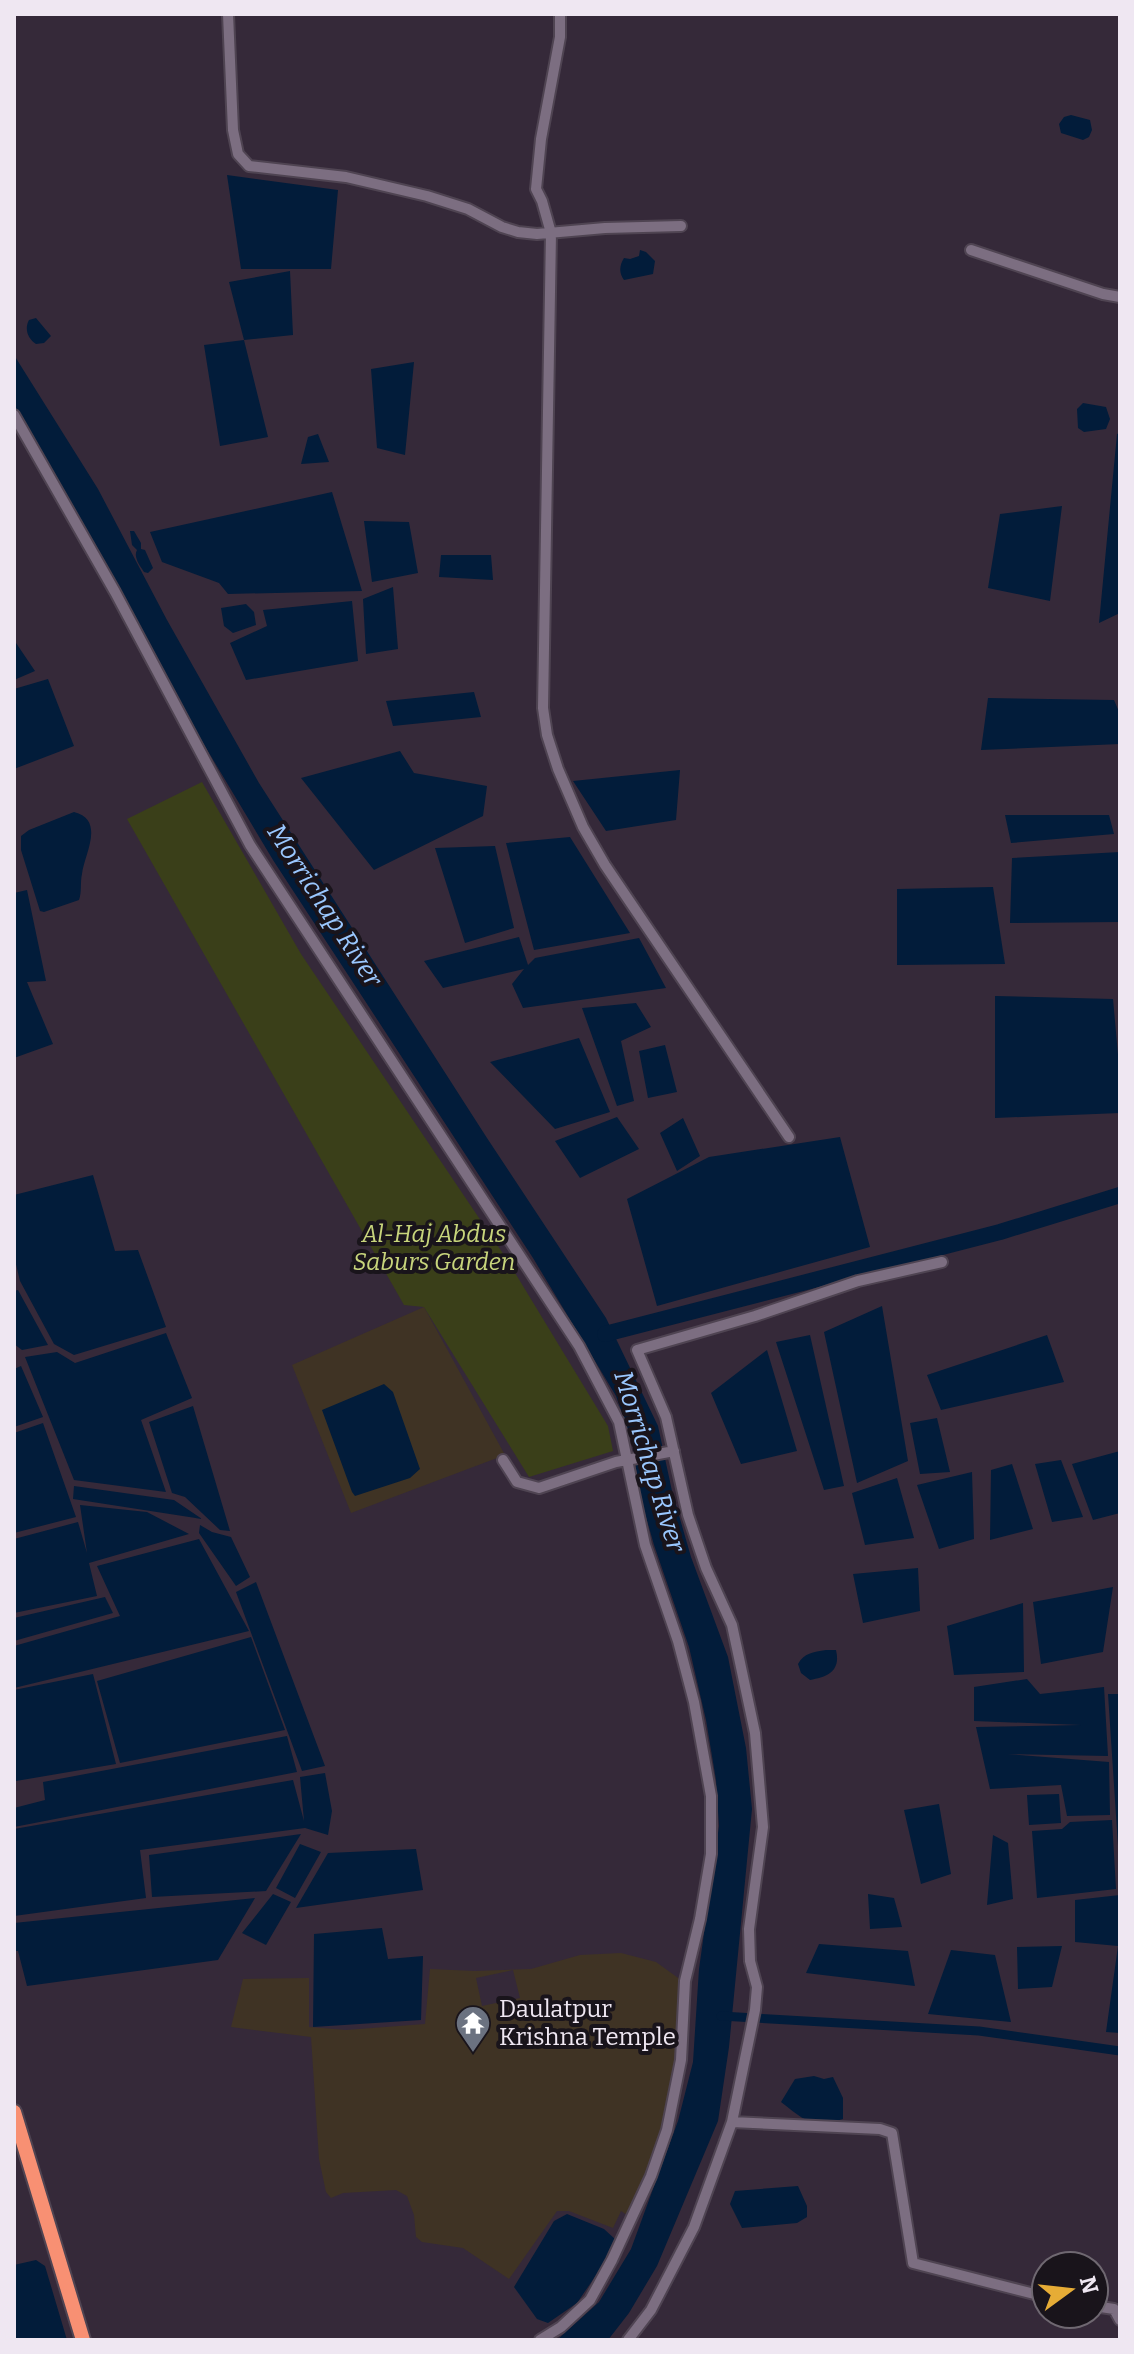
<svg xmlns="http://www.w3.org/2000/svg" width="1134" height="2354" font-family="Bitter,serif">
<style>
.industrial{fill:#3f3324;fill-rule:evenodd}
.green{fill:#3a3f19}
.water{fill:#021c3a}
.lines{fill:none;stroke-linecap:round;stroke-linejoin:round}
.canal{stroke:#021c3a;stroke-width:9}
.river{stroke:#021c3a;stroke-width:16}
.minor-casing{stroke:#4f4452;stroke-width:14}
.highway-casing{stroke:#4f4452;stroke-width:18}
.minor{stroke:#7c6e81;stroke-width:10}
.highway{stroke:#f89073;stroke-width:14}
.labels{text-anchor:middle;stroke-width:8;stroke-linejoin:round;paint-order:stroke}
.park-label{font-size:24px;font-style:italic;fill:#c8d57c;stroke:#19141b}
.poi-label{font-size:24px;fill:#efe7f2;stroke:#19141b;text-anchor:start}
.water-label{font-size:26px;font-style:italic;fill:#9ac7fe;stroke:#19141b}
</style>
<rect width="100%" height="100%" fill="#352939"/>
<!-- industrial -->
<path class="industrial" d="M424,1307L505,1455L351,1513L292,1365Z
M621,1953L656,1962L681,1980L678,2041L673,2082L652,2161L627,2215L621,2211L613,2228L569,2211H557L509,2279L463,2248L422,2242L416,2237L414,2215L407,2196L396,2190L343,2193L331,2198L326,2192L319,2159L311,2037L231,2027L243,1979L309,1978V2027L346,2030L425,2024L430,1969L475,1971L531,1969L580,1955ZM513,1970L520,1998L482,2006L476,1978Z"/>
<!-- green -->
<path class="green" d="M202,782L301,954L506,1258L608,1426L613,1451L529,1477L424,1307L404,1305L127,819Z"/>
<!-- water -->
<path class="water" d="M1071,115L1090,120L1092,130L1089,137L1083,140L1061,133L1059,124L1064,117Z
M227,175L338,190L331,269H241Z
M640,250L646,252L655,261L653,274L624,280C619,273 619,266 624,258L630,259L639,256Z
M290,271L293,335L244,340L268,437L220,446L204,345L244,340L229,282Z
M36,318L51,336L44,343L36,344C28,339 24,329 29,320Z
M14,355L98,489L167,620L259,783L487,1138L606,1318L658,1426L672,1491L691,1557L728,1657L746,1748L752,1809L729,2047L718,2121L657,2266L629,2313L608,2340H557L599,2302L631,2249L678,2121L693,2062L699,1969L719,1826L716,1780L706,1720L689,1647L654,1545L640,1496L632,1441L616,1396L533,1258L273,860L166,681L75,509L14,408Z
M414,362L405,455L377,448L371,369Z
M1083,403L1106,407L1110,419L1106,429L1084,432L1078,428L1077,409Z
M1120,433V613L1099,623L1117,434Z
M318,434L329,462L301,464L308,437Z
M332,492L362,591L228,594L219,583L162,562L150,532Z
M1062,506L1050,601L988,588L1000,514Z
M364,521L409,522L418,573L372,582Z
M130,531H134L141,543V549L145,550L153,568L148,573L144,572C140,566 133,557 137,550L132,545Z
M441,555H491L493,580L439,577Z
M393,587L398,649L366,654L363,599Z
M352,601L358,661L246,680L230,643L267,626L263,610Z
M246,604L254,612L256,625L233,633L224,626L221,608Z
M14,640L35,671L14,680Z
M48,679L74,746L14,769V689Z
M474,692L481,717L393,726L386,701Z
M988,698L1114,700L1120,714V744L981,750Z
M400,751L414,773L487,786L483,816L374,870L301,778Z
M680,770L676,820L606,831L573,781Z
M74,812C106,820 84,855 82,874C80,883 82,892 79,900L44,912L40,911L21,850V836L29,830Z
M1005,815H1109L1114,834L1011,843Z
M570,837L630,933L534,950L506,843Z
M495,846L514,928L465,943L435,848Z
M1120,852V922L1010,923L1012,858Z
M993,887L1005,964L897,965V889Z
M27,890L46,981L27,982L53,1044L14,1058V893Z
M519,937L528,965L535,958L639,938L666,988L523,1008L512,984L524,969L443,988L424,961Z
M995,996L1113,999L1120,1077V1113L995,1118Z
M636,1003L651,1027L621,1041L634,1101L617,1106L582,1008Z
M579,1038L610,1112L555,1129L490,1062Z
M665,1045L677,1092L648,1098L639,1051Z
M617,1117L639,1149L580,1178L555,1141Z
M683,1118L700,1156L677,1171L660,1133Z
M840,1137L870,1247L657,1306L627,1199L709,1157Z
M93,1175L115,1251L138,1250L166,1327L74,1355L54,1344L20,1281L14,1256V1195Z
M18,1290L48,1345L22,1350L14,1344V1291Z
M882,1306L908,1461L857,1483L824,1332Z
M166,1333L192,1398L141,1420L166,1492L74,1480L25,1357L57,1352L75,1363Z
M810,1335L844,1486L824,1490L776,1342Z
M1047,1335L1064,1382L941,1410L927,1375Z
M767,1350L797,1451L741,1464L711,1393Z
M21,1366L43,1417L14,1427V1369Z
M384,1384L393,1392L420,1469L410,1478L355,1496L352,1492L322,1410Z
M193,1406L230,1531L220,1530L185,1497L172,1493L149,1422Z
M937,1418L950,1472L920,1474L910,1423Z
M43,1423L76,1517L14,1533V1433Z
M1120,1451V1513L1093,1520L1072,1464Z
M1061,1460L1083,1517L1052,1522L1035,1464Z
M1012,1464L1033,1529L990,1540L991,1470Z
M972,1472L974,1539L939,1549L917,1485Z
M897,1478L914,1538L865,1545L852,1493Z
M74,1486L174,1500L202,1519L73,1499Z
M80,1505L147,1512L189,1534L89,1563L97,1596L14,1613V1539L78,1522L87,1553Z
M200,1525L212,1532L231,1537L250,1577L236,1586L199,1533Z
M199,1539L249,1631L14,1688V1646L120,1616L97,1566Z
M918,1568L920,1611L863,1623L853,1574Z
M256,1582L325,1766L302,1771L236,1592Z
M1113,1587L1103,1652L1041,1664L1033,1602Z
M105,1597L113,1613L14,1641V1618Z
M1023,1603L1024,1672L954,1675L947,1626Z
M251,1637L285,1730L120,1763L97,1681Z
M826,1650H836C841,1671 828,1677 810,1680L801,1673L798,1664C804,1653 813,1652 826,1650Z
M93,1674L116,1764L16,1781L14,1690Z
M1027,1679L1040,1694L1104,1687L1108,1756L1007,1754L1109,1762L1110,1815L1067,1816L1061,1785L990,1789L976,1727L1081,1725L974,1721V1687Z
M1108,1694H1120V1861H1119Z
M287,1736L297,1772L14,1827V1808L45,1800L43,1782Z
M325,1773L332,1811L328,1835L305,1828L140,1850L146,1898L14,1916V1829L293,1780L304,1821L300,1777Z
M1059,1794L1061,1823L1029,1825L1027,1795Z
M939,1804L951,1874L921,1884L904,1810Z
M1112,1820L1116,1889L1037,1898L1032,1831L1062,1829L1070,1822Z
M301,1834L266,1891L152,1897L149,1855Z
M993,1835L1008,1843L1013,1899L987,1905Z
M300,1844L321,1852L295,1898L276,1888Z
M416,1849L423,1890L296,1908L328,1853Z
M273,1894L291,1902L266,1945L242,1933Z
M868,1894L894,1898L902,1927L870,1929Z
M1120,1895V2033L1106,2032L1118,1946L1075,1942V1900Z
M255,1898L218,1960L27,1986L18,1951H14V1923Z
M382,1928L388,1959L423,1956L421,2020L313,2027L314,1934Z
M819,1944L908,1951L915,1986L806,1973Z
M1062,1946L1052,1987L1018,1989L1017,1947Z
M951,1950L995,1955L1011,2022L928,2014Z
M814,2076L824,2079L833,2077L843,2098V2119C812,2129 804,2120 781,2102L795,2079Z
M798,2186L807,2206V2217L797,2223L742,2228L730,2204L735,2191Z
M567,2214L604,2229L616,2240L614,2249L577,2303L548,2323L537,2319L514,2287L554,2221Z
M36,2260L45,2266L67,2340H14V2265Z"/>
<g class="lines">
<!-- canal -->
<path class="canal" d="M721,2016L979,2031L1120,2051"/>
<!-- river -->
<path class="river" d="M605,1334L1000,1232L1120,1195"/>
<!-- minor casing -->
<g class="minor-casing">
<path id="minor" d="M228,14L233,130L238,154L249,166L346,177L427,196L468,209L502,227L518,232L537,234L605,228L681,226
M560,14V37L541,139L536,189L542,201L551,233L543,708L547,735L558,769L583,827L605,865L789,1137
M971,250L1103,294L1120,297
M14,415L115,592L250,845L579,1346L619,1422L645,1545L678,1641L694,1702L711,1796V1854L700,1919L685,1981L681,2060L667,2130L651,2176L612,2260L590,2300L561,2327L540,2340
M503,1460L517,1482L539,1488L616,1462L674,1451
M732,2122L880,2129L892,2133L913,2263L1046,2297
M1094,2306L1114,2309L1120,2320
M628,2340L651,2310L694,2227L732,2122L755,2010L757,1987L750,1961L749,1929L763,1827L755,1733L732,1625L706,1568L688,1515L666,1417L637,1350L755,1316L858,1281L942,1262"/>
</g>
<!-- highway casing -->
<g class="highway-casing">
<path id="highway" d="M14,2112L83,2340"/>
</g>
<!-- minor -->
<use href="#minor" class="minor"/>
<!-- highway -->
<use href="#highway" class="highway"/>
</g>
<!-- icons -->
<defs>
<g id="temple-pin" transform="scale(1.8)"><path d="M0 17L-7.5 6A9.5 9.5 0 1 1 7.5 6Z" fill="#6b7280" stroke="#19141b"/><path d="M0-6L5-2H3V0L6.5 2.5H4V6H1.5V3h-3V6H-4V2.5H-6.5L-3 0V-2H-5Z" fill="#fff"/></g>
</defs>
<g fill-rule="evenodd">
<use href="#temple-pin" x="473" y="2023"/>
</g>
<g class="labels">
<!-- park labels -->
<g class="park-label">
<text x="434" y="1242">Al-Haj Abdus<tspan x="434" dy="28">Saburs Garden</tspan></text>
</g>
<!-- poi labels -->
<g class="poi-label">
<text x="499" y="2017">Daulatpur<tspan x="499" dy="28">Krishna Temple</tspan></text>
</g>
<!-- water labels -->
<g class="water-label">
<text transform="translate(325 905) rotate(57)" y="9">Morrichap River</text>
<text transform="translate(650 1461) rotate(73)" y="9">Morrichap River</text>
</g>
</g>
<!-- border -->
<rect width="1134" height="2354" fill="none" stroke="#efe7f2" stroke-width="32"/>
<!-- north arrow -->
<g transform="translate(1070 2290) rotate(75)"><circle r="38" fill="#19141b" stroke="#6f6871" stroke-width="2"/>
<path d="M0-6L14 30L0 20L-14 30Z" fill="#e6ac36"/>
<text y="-12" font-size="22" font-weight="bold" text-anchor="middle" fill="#efe7f2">N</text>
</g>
</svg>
